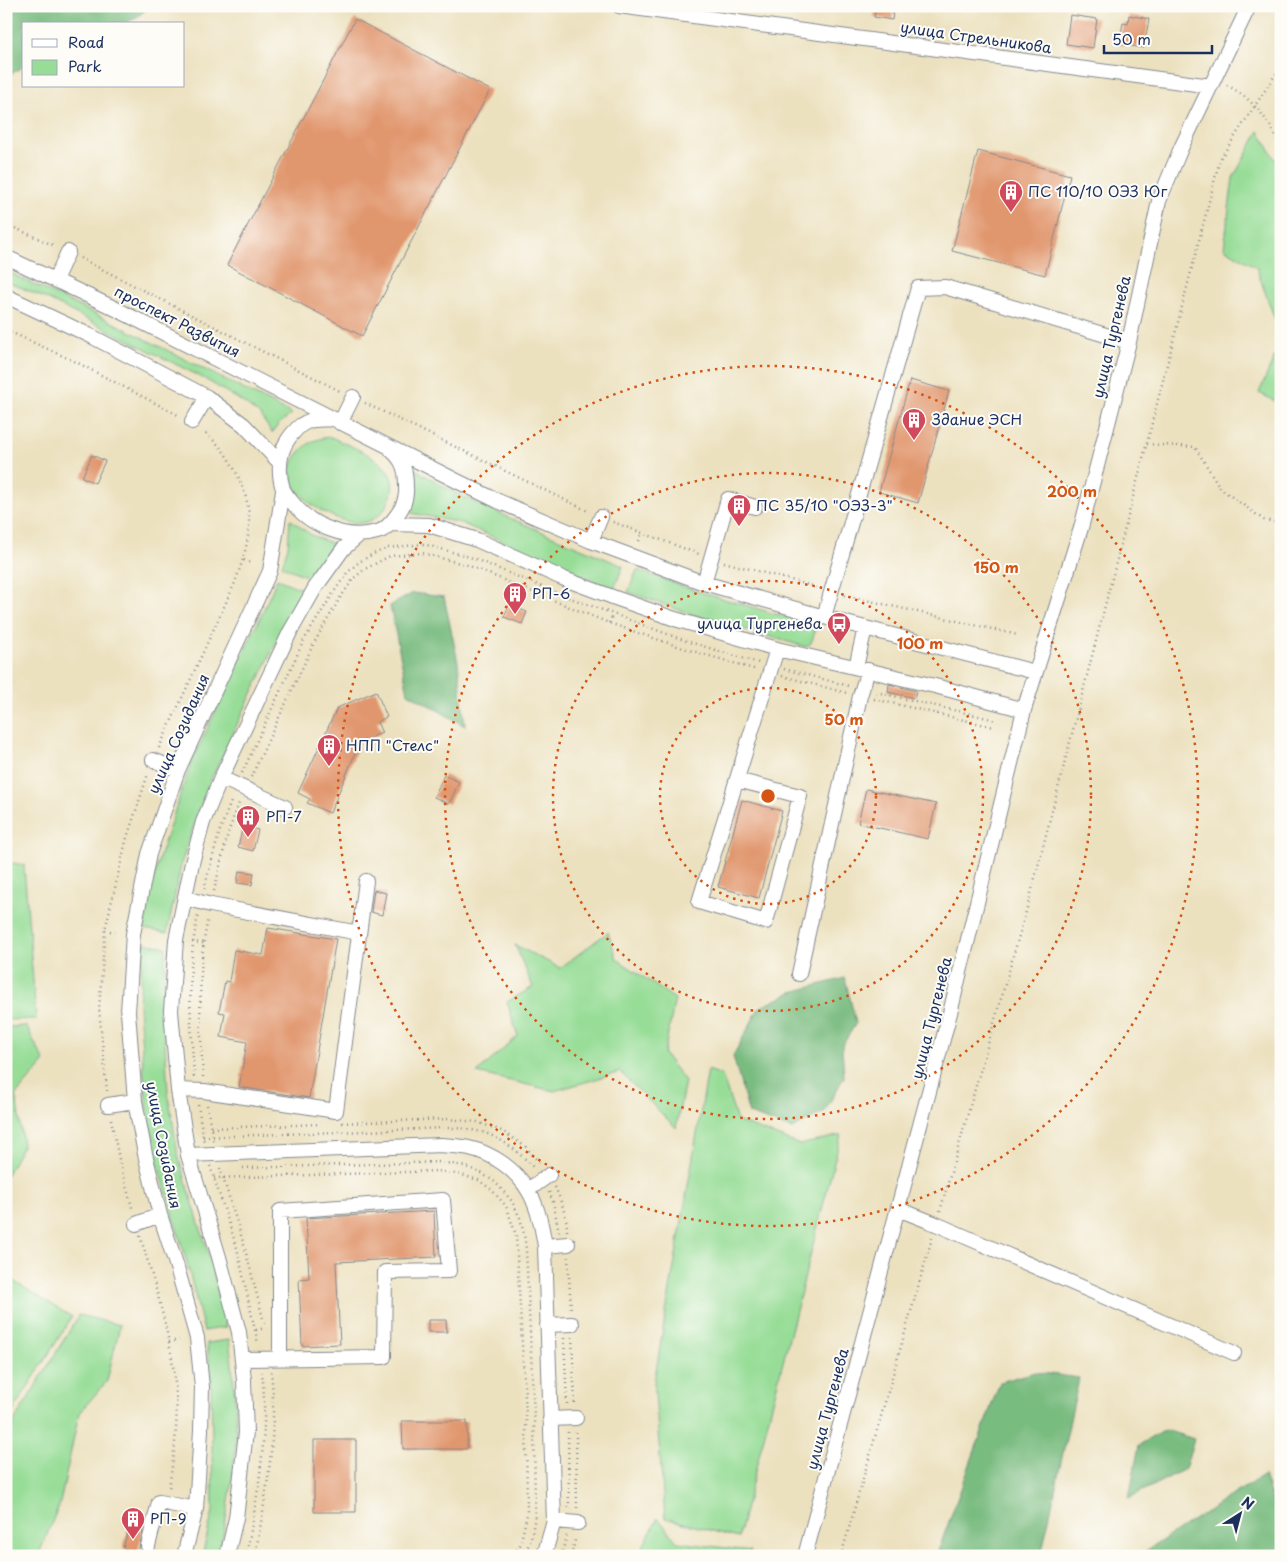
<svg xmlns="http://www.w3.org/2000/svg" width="1287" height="1562" font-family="'Playpen Sans',sans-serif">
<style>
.green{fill:#97dd97;stroke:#59867a}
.forest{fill:#79bc80;stroke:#4a766f}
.building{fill:#e1976e}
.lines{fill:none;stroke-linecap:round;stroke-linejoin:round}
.minor-casing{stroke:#84888e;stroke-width:16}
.path{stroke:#84888e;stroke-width:2.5;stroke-dasharray:1 4;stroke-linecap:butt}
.minor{stroke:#fff;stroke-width:14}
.ring{fill:none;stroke:#d45514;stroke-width:2.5;stroke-dasharray:2.5 5}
.labels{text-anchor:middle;stroke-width:4;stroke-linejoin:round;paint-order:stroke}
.street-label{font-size:15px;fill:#1b2f5e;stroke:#fdfcf7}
.poi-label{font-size:15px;fill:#1b2f5e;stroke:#fdfcf7;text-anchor:start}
.centre{fill:#d45514;stroke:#fdfcf7;stroke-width:2.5}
.ring-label{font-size:15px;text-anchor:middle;font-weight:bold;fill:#d45514;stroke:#fdfcf7;stroke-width:4;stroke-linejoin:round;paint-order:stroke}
</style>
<rect width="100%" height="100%" fill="#fdfcf7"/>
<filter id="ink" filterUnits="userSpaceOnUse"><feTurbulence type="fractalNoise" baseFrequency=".02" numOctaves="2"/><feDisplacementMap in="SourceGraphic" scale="10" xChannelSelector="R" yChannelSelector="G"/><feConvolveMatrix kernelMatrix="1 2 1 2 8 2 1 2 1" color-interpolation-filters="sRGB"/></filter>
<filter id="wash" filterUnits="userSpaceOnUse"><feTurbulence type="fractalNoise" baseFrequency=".0096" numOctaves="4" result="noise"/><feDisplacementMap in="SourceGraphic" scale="20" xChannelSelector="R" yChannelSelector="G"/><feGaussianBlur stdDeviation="1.12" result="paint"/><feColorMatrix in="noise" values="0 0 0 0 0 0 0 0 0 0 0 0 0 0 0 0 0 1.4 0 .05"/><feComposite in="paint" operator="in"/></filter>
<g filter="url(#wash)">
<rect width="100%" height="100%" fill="#ece1bf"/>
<!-- green -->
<path class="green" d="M1259,131L1281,170V336L1256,267L1224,248L1233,178Z
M6,271L106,319L292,414L279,424L272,433L260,415L238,399L203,378L47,299L6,281Z
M1281,342V404L1259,393Z
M331,437C360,451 412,466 385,508C379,517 368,524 357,523C328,521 269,486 299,453C308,442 317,438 331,437Z
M415,469L455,493L498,513L623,566L614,589L565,569L461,523L411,513L415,497Z
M290,519L311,535L333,544L308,577L282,566L288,546Z
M637,570L700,592L810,624L815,632L811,643L806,647L694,615L628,592Z
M277,579L302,589L213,775L196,819L182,861L167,933L144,929L150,891L160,855L191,763L260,618Z
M6,862L24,865L36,1019L6,1020Z
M608,932L617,959L675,999L664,1054L685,1081L676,1128L620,1072L554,1091L477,1073L518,1036L507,1002L533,987L515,945L560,968Z
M143,943L166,947L163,1008L168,1092L178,1155L210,1259L226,1327L204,1331L187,1263L156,1157L145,1092L139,1005Z
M26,1026L45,1062L16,1095L23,1145L6,1176V1027Z
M708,1070L722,1075L737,1121L800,1145L841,1135L738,1538L665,1518L654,1382Z
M10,1279L72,1317L15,1407L6,1425V1284Z
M79,1315L120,1325L107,1381L79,1413L60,1503L38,1556H6V1441L16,1418Z
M229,1340C233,1370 236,1399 236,1429C235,1472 228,1515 218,1556H202L213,1511L211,1379L207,1343Z
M658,1518L677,1542L751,1551L749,1556H638Z"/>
<!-- forest -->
<path class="forest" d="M6,6H150L136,18L122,24H24V66L6,77Z
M413,593L444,597L458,662L465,726L408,693L390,606Z
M845,978L856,1023L842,1046L844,1077L825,1111L792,1129L749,1114L733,1056L759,1008L792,992Z
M1035,1372L1079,1378L1041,1556H939L940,1546L1000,1382Z
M1165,1430L1194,1439L1185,1469L1129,1498L1139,1445Z
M1264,1475L1281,1526V1556H1138Z"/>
<g id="blocks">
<!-- building -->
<path class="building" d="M876,6H894L892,20L874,17Z
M1070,15L1097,19L1093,48L1066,44Z
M1129,15L1149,19L1144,48L1119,44L1123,23L1128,24Z
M355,19L490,90L362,336L227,265Z
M978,151L1070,175L1045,275L952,251Z
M910,380L949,391L918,503L879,492Z
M92,455L105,461L95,483L82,477Z
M509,605L527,612L522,624L504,617Z
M889,684L916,691L914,698L888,692Z
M376,691L387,717L377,722L382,733L360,742L330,813L307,803L310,799L298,793L337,708Z
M444,775L459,782L449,804L434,797Z
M866,789L936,804L928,839L858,823Z
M742,800L782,811L759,898L718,887Z
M243,826L258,830L253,851L238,847Z
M239,871L254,873L252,885L237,883Z
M374,890L386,893L382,915L371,912Z
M268,928L336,939L309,1098L239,1087L247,1042L221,1037L225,1013L219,1012L225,981L229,982L234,950L263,955Z
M434,1211L436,1257L336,1262L340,1344L302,1346L299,1279L309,1278L306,1218Z
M428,1320H446L447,1332H428Z
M402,1421H467V1449H403Z
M314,1440H356V1512H314Z
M129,1527L143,1531L138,1552L123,1548Z"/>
</g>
</g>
<g filter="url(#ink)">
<use href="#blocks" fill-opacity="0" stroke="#84888e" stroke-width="1"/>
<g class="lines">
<!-- minor casing -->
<g class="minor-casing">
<path id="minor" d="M619,6L1211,86
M6,257L112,307L459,482L498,501L591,541L704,583L842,622L1035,672
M55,280L68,252
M6,296L91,336L207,397L244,425L280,463
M332,419C325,420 316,419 309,421C297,425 286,440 282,452C279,464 279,477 283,489C285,494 289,498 292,502C310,526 347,541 377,532C386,530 392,522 397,515C404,506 407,498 406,487C406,471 404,461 391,450
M192,422L207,397
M340,423L353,397
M390,524L429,525L477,540L562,578L618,599L675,619L777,649L939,687L1024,710
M591,541L601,517
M704,583L728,499L755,507
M824,617L918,288L945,287L1129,342
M856,667L865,628
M153,760L178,770
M221,778L285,807
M737,780L800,796L766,922L699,902L777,649
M185,898L211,905L359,933
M799,974L860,696L868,670
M178,1090L204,1091L336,1111L366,881
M108,1105L135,1101
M188,1155L441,1145C450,1146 460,1146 469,1148C492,1153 515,1169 528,1190C538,1206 542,1227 545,1246L554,1521L544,1556
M528,1190L549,1175
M898,1209L936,1224L1234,1353
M136,1224L160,1215
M545,1246L568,1244
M547,1325L572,1324
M242,1359L384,1357L385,1272L449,1271L443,1200L280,1211V1358
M550,1419L576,1418
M554,1521L578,1523
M148,1546L159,1502L196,1509
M184,1556L196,1509L201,1430L202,1387L197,1338L176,1264L160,1215L145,1154L135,1101L128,1012L133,934L149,854L178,770L270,571L283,491
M227,1556L236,1518L246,1432L244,1380L239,1332L219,1257L188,1155L178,1090L171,1011L176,940L192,863L203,822L221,778L290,632L315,588L343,549L359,535
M805,1556L950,1013L1024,710L1081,528L1129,342L1159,201L1181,148L1249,6"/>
</g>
<!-- path -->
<path class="path" d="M1227,85C1255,101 1266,117 1281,145
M6,224L55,246
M80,258L340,391
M6,330L76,362L180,416
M365,403L590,512
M1147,444L1195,447L1221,489L1264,520L1281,523
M613,522L699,554
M639,541L642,533
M244,560L253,564
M724,562L820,588
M844,595L1018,635
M609,623L613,614
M784,669L849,686
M782,676L847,693
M876,692L996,720
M874,699L994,727
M159,748L234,585C242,563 250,541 249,517C248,493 235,466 220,447C215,441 208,436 203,431
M242,773L304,640L332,595L347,573L359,562L373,554L388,548L423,544L470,557L557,593L686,641L759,663
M251,777L314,643L340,598L354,578L365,569L390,556L422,553L467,565L609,623L683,648L757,670
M204,889L220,830L232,799
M214,891L228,833L240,800
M105,930L115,932
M192,942L203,943
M194,1077C191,1024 186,969 198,916
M203,1077C200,1023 197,971 208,918
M107,1091L99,1009L105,930L126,841L148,774
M198,1105L204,1142
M207,1105L213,1141
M111,1119L120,1164L133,1211
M342,1123L448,1119L477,1122L502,1131L526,1147L541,1165
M211,1128L321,1124
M203,1137L445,1128C454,1128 463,1128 472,1130C497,1133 518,1151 534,1168
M210,1166L237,1248L258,1344
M220,1168L244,1245L265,1326
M243,1168L440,1162L464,1166L481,1173L495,1182L512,1201L520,1218L524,1234L526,1249L534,1416L535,1516L531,1539L524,1556
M214,1178L438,1171L462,1175L478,1180L491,1189L506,1206L516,1235L526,1415L527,1515L520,1545L512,1556
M555,1187C561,1201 567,1216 567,1231
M549,1192L553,1202L559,1232
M940,1211L1029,901L1220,159L1281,66
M140,1236C159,1297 180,1364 176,1429C175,1450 171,1470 169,1490
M568,1257L571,1311
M256,1330L265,1328
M572,1337L575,1404
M564,1338L567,1404
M169,1342L179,1340
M568,1432L569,1509
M576,1432L577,1509
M246,1556C258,1496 269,1433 262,1372
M255,1556C266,1495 278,1433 271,1371
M561,1556L567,1535
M571,1556L576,1537
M841,1556L932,1238"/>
<!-- minor -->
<use href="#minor" class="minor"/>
</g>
</g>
<!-- distance rings -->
<g class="ring">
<circle cx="768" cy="796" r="108"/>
<circle cx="768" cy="796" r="215"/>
<circle cx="768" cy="796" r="323"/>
<circle cx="768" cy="796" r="430"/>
</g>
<!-- icons -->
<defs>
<g id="building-pin" transform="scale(1.25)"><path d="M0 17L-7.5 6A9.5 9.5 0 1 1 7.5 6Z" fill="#d1495b" stroke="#fdfcf7"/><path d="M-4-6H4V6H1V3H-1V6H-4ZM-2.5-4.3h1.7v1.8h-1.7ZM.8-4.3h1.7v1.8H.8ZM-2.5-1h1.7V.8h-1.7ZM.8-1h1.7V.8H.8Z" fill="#fff"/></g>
<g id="bus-pin" transform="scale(1.25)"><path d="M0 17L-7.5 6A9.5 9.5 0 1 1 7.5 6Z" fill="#d1495b" stroke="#fdfcf7"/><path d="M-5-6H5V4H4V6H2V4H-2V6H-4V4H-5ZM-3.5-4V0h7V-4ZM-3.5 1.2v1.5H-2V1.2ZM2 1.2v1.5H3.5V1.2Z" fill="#fff"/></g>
</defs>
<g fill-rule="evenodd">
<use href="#building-pin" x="1011" y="192"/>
<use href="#building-pin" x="914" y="420"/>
<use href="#building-pin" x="739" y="506"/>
<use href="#building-pin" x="515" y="594"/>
<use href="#bus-pin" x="839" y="624"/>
<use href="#building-pin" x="329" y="746"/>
<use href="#building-pin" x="248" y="817"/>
<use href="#building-pin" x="133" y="1519"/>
</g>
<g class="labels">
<!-- street labels -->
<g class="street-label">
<text transform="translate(976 38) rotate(8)" y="5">улица Стрельникова</text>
<text transform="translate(177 322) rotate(27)" y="5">проспект Развития</text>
<text transform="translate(1112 337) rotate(-77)" y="5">улица Тургенева</text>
<text transform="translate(179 734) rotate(-66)" y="5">улица Созидания</text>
<text transform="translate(932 1018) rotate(-76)" y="5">улица Тургенева</text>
<text transform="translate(163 1145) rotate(79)" y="5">улица Созидания</text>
<text transform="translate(828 1409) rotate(-75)" y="5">улица Тургенева</text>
</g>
<!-- poi labels -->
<g class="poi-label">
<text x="1028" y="197">ПС 110/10 ОЭЗ Юг</text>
<text x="932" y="425">Здание ЭСН</text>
<text x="756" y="511">ПС 35/10 "ОЭЗ-3"</text>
<text x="532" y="599">РП-6</text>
<text x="822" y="629" text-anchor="end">улица Тургенева</text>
<text x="346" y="751">НПП "Стелс"</text>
<text x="266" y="822">РП-7</text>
<text x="150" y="1524">РП-9</text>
</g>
</g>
<circle cx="768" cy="796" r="8" class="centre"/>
<g class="ring-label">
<text x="1072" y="497">200 m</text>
<text x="996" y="573">150 m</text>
<text x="920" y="649">100 m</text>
<text x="844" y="725">50 m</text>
</g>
<!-- margin -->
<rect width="1287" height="1562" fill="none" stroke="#fdfcf7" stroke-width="25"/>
<!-- legend -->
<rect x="22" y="22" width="162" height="65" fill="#fdfcf7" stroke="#a3aaba"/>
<rect x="32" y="39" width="25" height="8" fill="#ffffff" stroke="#a3aaba"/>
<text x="68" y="48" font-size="15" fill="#1b2f5e">Road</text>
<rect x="32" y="60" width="25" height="15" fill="#97dd97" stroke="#a3aaba"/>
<text x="68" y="72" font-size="15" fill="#1b2f5e">Park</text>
<!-- north arrow -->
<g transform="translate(1240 1514) rotate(36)" stroke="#fdfcf7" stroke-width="4" paint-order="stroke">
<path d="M0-4L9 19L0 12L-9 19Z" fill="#1b2f5e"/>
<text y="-8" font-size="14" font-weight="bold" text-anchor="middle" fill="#1b2f5e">N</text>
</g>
<!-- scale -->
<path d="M1104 45v8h108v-8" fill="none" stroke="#1b2f5e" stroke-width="2.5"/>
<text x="1112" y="45" font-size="15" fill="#1b2f5e" stroke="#fdfcf7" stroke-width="4" paint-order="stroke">50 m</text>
</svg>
